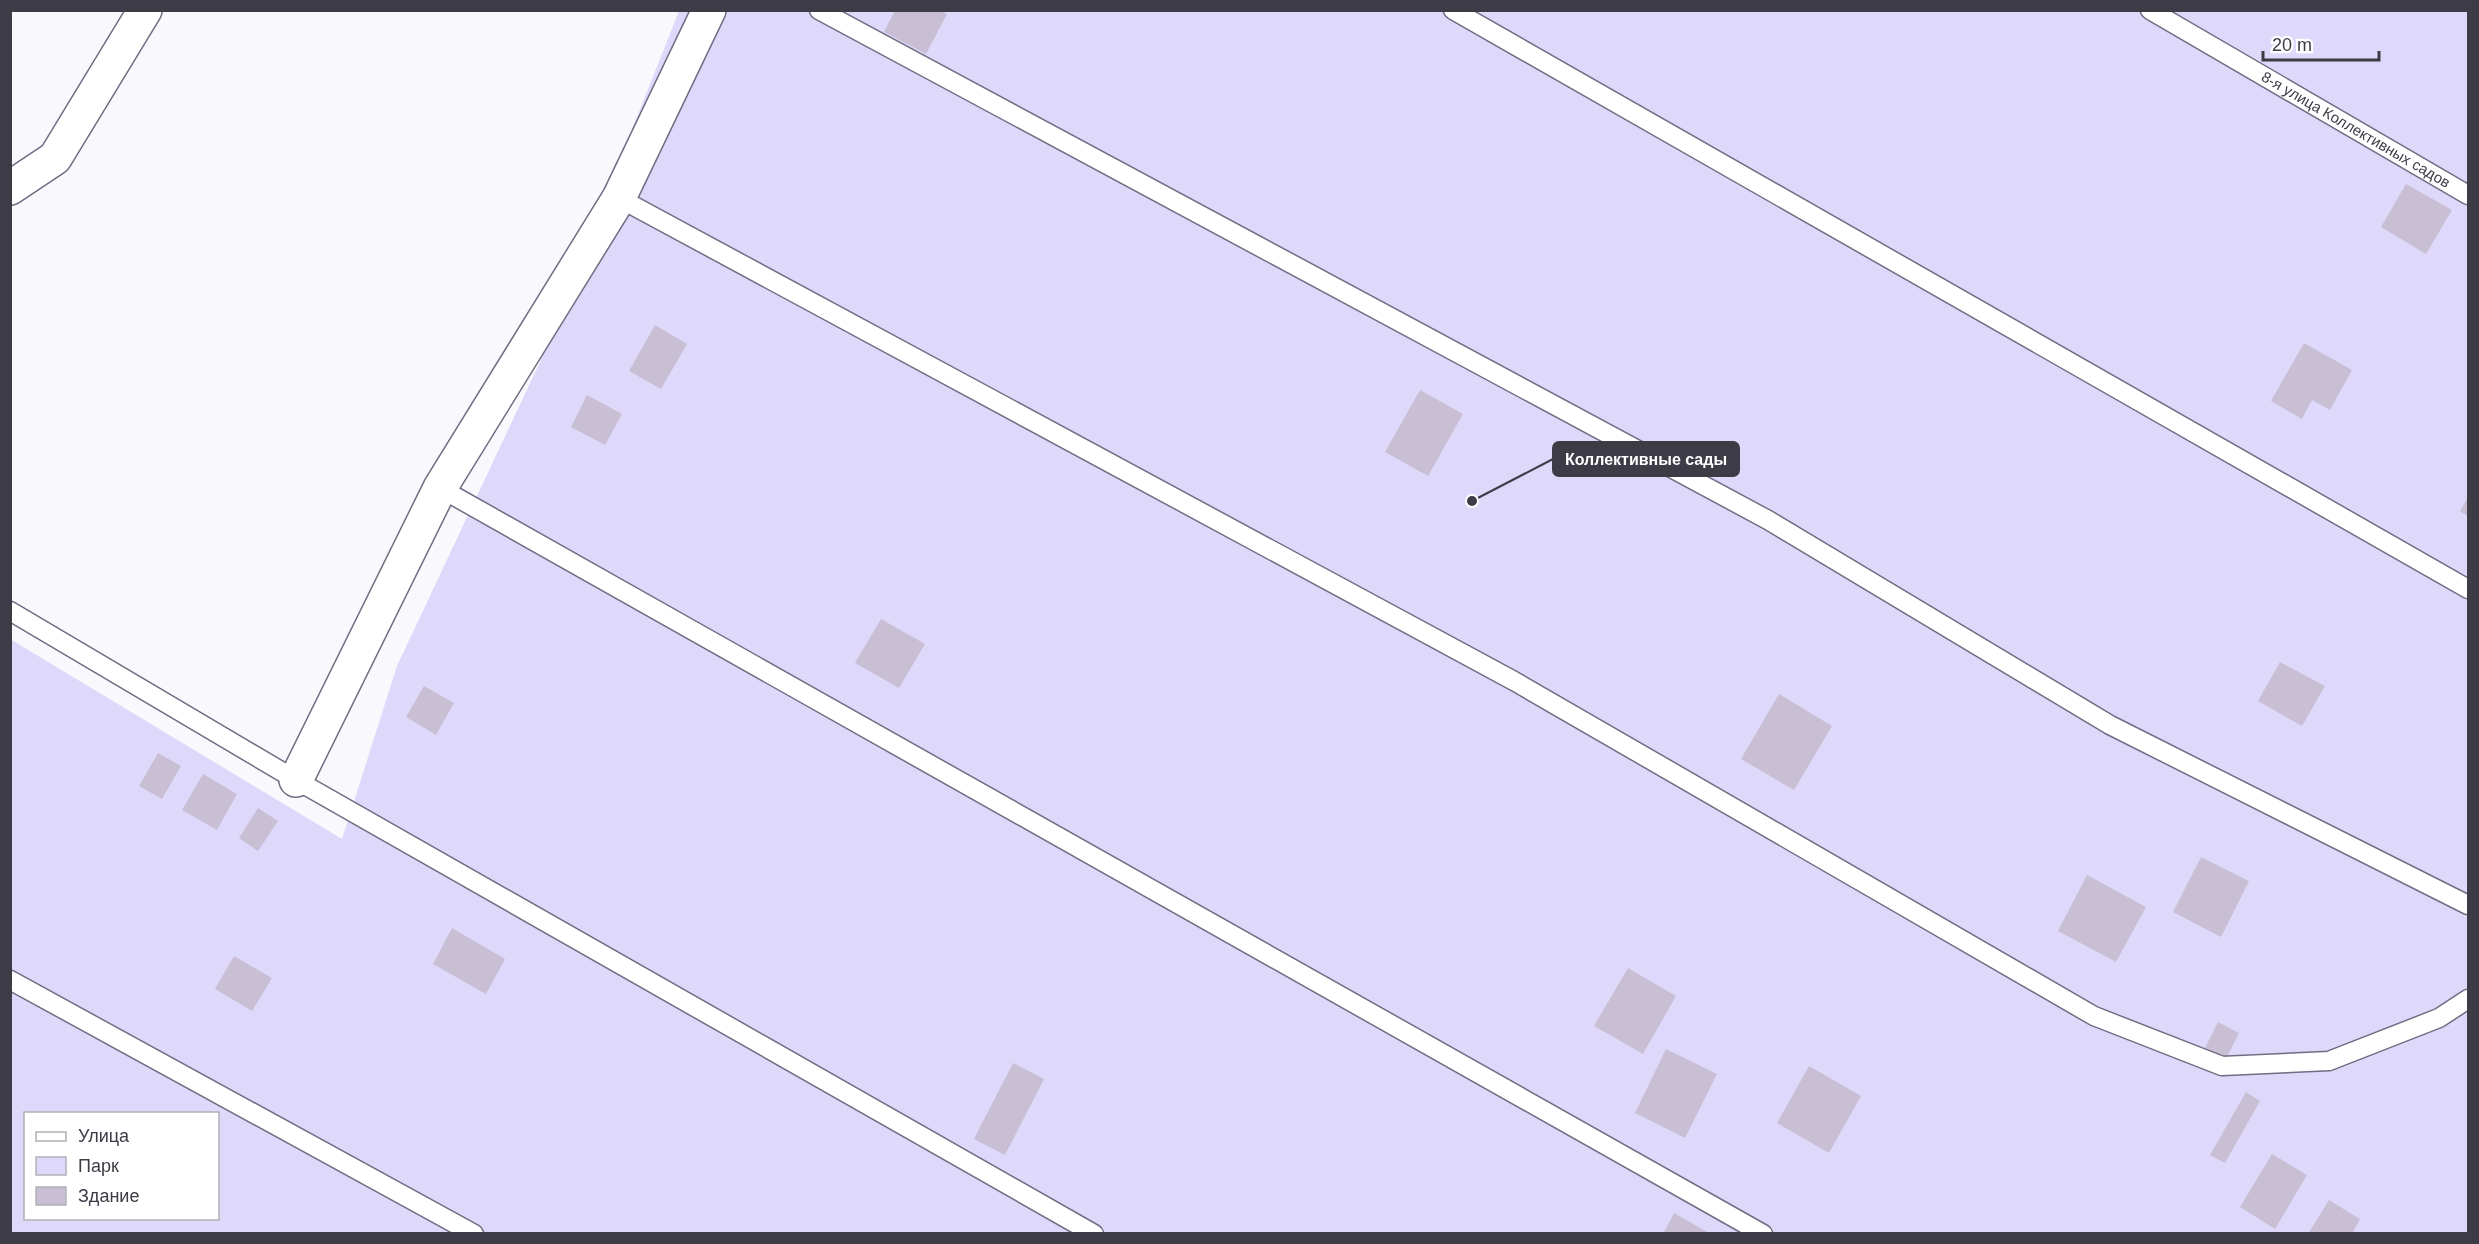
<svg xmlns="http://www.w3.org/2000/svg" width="2479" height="1244" font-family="Helvetica,sans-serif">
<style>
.green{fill:#ded8fb;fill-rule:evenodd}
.building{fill:#c9bfd5}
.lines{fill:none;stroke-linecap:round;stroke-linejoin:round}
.lane-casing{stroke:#706d82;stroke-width:21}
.street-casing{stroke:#706d82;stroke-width:36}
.lane{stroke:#fff;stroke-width:18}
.street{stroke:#fff;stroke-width:33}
.labels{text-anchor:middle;stroke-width:6;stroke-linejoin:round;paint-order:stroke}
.street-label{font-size:15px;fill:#3d3b45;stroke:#fff}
.leader{fill:none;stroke:#3d3b45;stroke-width:2}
.callout-dot{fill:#3d3b45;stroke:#fff;stroke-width:2}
.callout{fill:#3d3b45;stroke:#3d3b45;stroke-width:2}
.callout-label{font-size:16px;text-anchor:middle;font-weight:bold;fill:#fff}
</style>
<rect width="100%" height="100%" fill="#f9f8fd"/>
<!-- green -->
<path class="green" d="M679,11H2468V1233H11L10,639L342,839L397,666L540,362ZM26,1114H218V1218H26Z"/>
<!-- building -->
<path class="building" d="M895,10H940L947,14L926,54L884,32Z
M2406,184L2452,210L2426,254L2381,227Z
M655,325L687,344L661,389L629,371Z
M2304,343L2352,370L2330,410L2312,400L2302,419L2271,401Z
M1420,390L1463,414L1428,476L1385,452Z
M587,395L622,414L605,445L571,427Z
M2468,497V516L2460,511Z
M881,619L925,644L899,688L855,663Z
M2280,662L2325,686L2302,726L2258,701Z
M424,686L454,703L436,735L406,717Z
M1779,694L1832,726L1794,790L1741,759Z
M158,753L181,766L162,799L139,786Z
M203,774L237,794L217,830L182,810Z
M258,808L278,821L258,851L239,838Z
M2201,857L2249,881L2221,937L2173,912Z
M2087,875L2146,907L2116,962L2058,931Z
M452,928L505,959L486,994L433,964Z
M234,956L272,978L252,1011L215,989Z
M1628,968L1676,996L1643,1054L1594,1026Z
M2218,1022L2239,1033L2226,1059L2205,1048Z
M1666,1049L1717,1074L1685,1138L1635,1113Z
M1013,1063L1044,1079L1005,1155L974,1139Z
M1809,1066L1861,1096L1829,1153L1777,1123Z
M2246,1092L2260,1101L2225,1163L2210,1155Z
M2272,1154L2307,1175L2275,1229L2240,1207Z
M2329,1200L2360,1219L2352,1234H2308Z
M1674,1213L1711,1234H1663Z"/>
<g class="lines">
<!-- lane casing -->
<g class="lane-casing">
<g id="lane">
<path d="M819,10L1768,520L2110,725L2468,905"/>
<path d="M1453,10L2468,589"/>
<path id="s1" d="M2150,10L2468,195"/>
<path d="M619,198L1514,681L2094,1016L2222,1066L2329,1061L2439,1018L2468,999"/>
<path d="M440,488L1763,1234"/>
<path d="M10,611L296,780L1094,1234"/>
<path d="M10,980L474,1234"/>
</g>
</g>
<!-- street casing -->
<g class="street-casing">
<path id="street" d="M10,188L55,158L145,10
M296,780L440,488L619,198L709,10"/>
</g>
<!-- lane -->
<use href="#lane" class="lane"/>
<!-- street -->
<use href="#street" class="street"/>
</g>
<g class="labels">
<!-- street labels -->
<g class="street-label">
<text dy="5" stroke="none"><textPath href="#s1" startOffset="238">8-я улица Коллективных садов</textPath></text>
</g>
</g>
<!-- callouts -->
<path class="leader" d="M1472 501L1553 459"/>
<circle class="callout-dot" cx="1472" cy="501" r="6"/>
<rect class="callout" x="1553" y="442" width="186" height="34" rx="6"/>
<g class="callout-label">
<text x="1646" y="465">Коллективные сады</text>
</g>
<!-- border -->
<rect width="2479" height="1244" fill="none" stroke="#3d3b45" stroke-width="24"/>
<!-- legend -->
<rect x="24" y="1112" width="195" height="108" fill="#ffffff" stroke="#b1b1b5" stroke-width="1.5"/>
<rect x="36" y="1132" width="30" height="9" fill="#ffffff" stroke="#b1b1b5" stroke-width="1.5"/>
<text x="78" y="1142" font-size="18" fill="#3d3b45">Улица</text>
<rect x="36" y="1157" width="30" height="18" fill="#ded8fb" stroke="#b1b1b5" stroke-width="1.5"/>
<text x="78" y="1172" font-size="18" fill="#3d3b45">Парк</text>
<rect x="36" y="1187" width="30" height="18" fill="#c9bfd5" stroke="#b1b1b5" stroke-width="1.5"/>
<text x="78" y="1202" font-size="18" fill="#3d3b45">Здание</text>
<!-- scale -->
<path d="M2263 51v9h116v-9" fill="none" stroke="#3d3b45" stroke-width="3"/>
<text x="2272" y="51" font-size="18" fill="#3d3b45" stroke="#ffffff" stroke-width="4.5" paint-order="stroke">20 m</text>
</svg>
